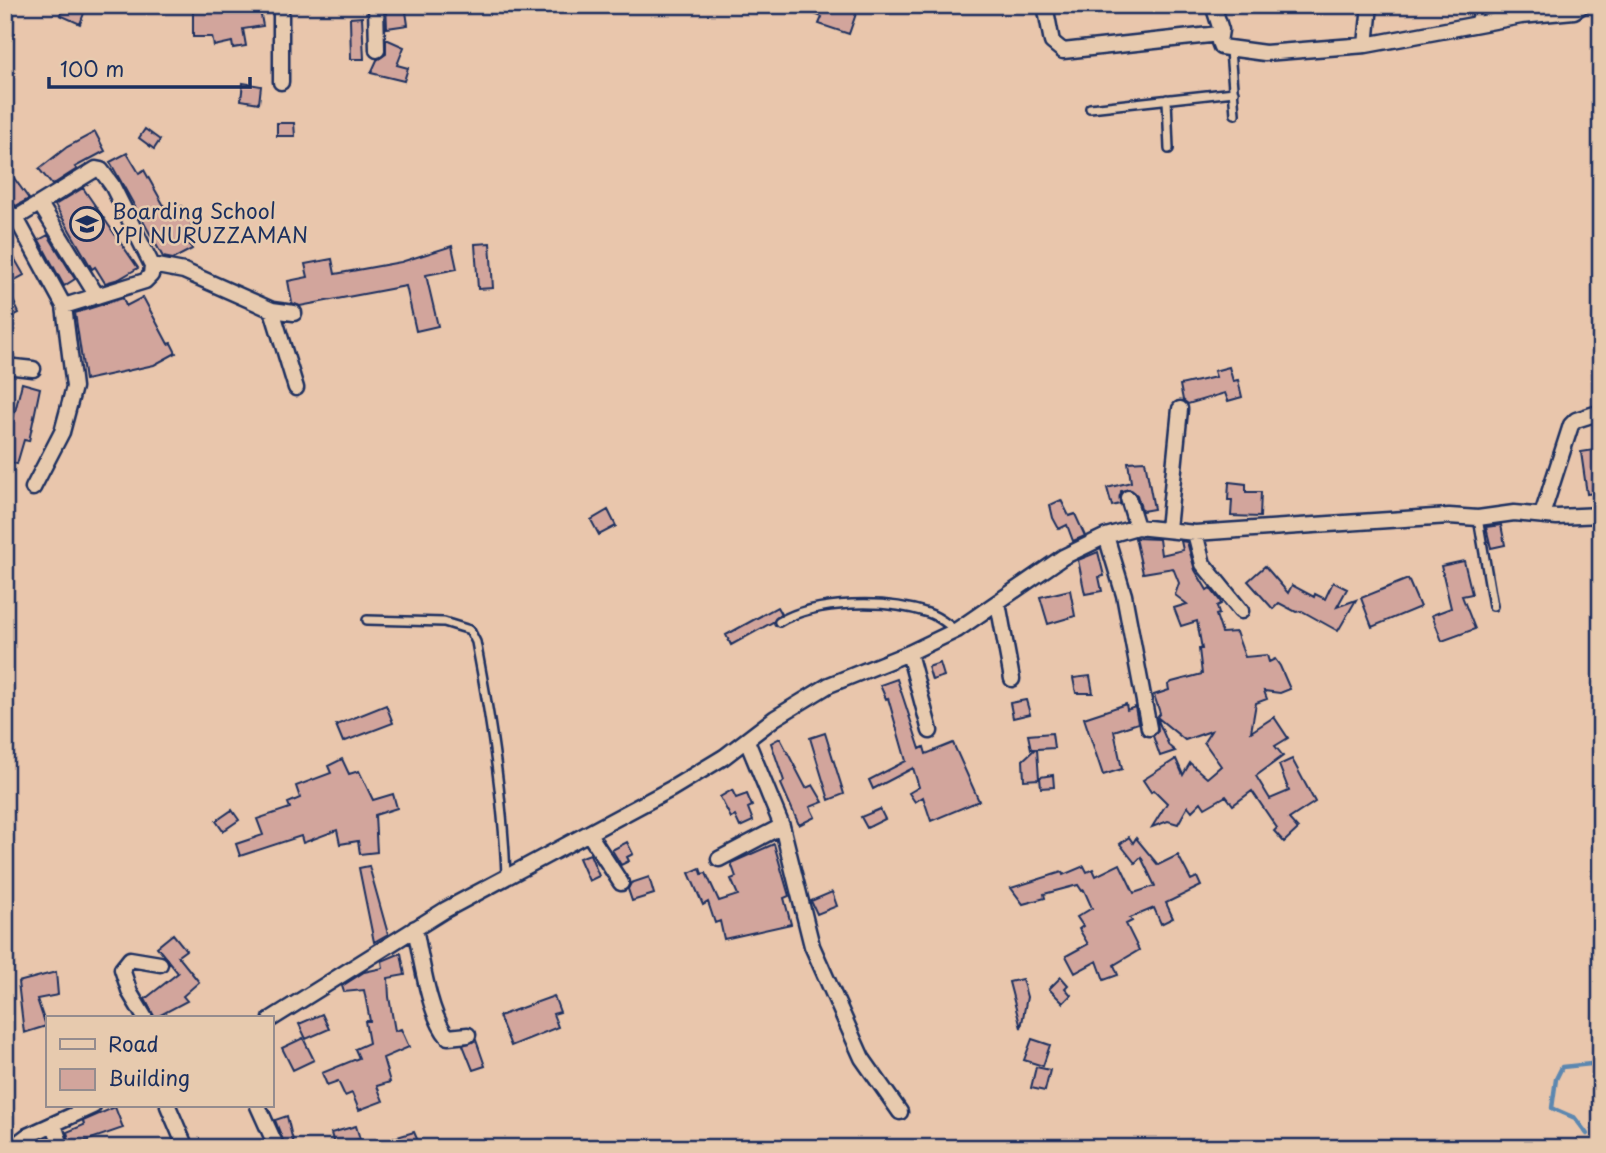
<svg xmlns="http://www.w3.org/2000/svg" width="1606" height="1153" font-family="'Playpen Sans',sans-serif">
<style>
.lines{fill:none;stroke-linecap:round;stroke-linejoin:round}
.stream{stroke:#5b87b0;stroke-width:4.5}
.building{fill:#d2a59c;stroke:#1b2f5e;stroke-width:2}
.service-casing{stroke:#1b2f5e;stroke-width:12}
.minor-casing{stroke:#1b2f5e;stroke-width:19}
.service{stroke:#e7caae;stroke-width:7}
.minor{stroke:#e7caae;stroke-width:14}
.labels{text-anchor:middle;stroke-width:5;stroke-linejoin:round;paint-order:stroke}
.poi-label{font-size:21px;fill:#1b2f5e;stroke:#e7caae;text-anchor:start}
</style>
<rect width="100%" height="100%" fill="#e9c6ac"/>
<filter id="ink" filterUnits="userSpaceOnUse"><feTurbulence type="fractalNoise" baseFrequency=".0143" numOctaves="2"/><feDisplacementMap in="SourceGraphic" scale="14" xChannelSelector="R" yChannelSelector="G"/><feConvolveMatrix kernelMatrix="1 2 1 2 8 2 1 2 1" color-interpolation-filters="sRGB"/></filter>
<g filter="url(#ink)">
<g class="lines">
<!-- stream -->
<path class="stream" d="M1587,1134L1575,1118L1552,1108L1556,1079L1562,1067L1601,1063"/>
</g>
<!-- building -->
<path class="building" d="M64,5H87L80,24L60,15Z
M193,5H259L263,26L243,29L246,46L233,48L232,42L214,46L212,37H193Z
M386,5H405L408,25L387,28Z
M794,5H859L849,34L819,24L822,17Z
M362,17L364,59H351L350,18Z
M386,39L404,47L397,65L408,68L404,81L371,73L377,60L386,54Z
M243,83L261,86L259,103L241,100Z
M277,123H294L295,136H277Z
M145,129L160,140L154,149L139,138Z
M95,132L105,151L75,167L77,169L52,185L39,169L67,147Z
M127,153L139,173L144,170L168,213L182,206L193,225L182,231L192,249L173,259L163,257L110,162Z
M14,178L29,199L16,206L5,196V185Z
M83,188L138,268L119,279L105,283L95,267L92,269L55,205Z
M48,235L75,279L64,286L39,240Z
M5,242L24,275L6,285L19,313L5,320Z
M490,243L493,288L478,289L475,244Z
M452,246L457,269L426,275L438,326L416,331L406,286L300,306L292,303L288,281L308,277L305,264L332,259L335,274L401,262Z
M143,297L168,344L171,343L176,353L154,365L85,380L75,313L123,298L126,306Z
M1229,367L1233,381L1238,380L1242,397L1228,401L1225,393L1188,404L1183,400L1180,385L1216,377L1214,371Z
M22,383L40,388L29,441L24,440L17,464L5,461V452Z
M1601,449V492L1587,494L1581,452Z
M1145,461L1154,509L1142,511L1137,495L1129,489L1121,491L1120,504L1112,506L1107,488L1131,482L1128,462Z
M1229,482L1246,484V492H1261L1260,517L1231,516L1232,500H1228Z
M1061,500L1069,516L1075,514L1085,536L1073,541L1067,525L1059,529L1053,518L1050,505Z
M608,510L616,526L599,535L591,520Z
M1501,525L1505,545L1491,548L1486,527Z
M1135,538L1159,539L1161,555L1183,550L1181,541L1187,542L1195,570L1207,590L1210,588L1220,601L1221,604L1217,606L1219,614L1216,615L1222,633L1236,632L1245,657L1267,655L1269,662L1275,659L1280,666L1290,689L1280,693L1264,691L1267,699L1256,703L1251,732L1274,717L1288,738L1275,746L1283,756L1256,776L1270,799L1289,791L1279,765L1292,759L1315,802L1289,819L1298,829L1284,842L1274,831L1277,828L1252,791L1233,805L1226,796L1205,808L1201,802L1192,811L1188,806L1178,824L1168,821L1152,827L1167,803L1154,790L1151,792L1143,780L1176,759L1183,775L1190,763L1207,778L1221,766L1204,742L1211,731L1185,740L1157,717L1160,713L1154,695L1169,690L1168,685L1172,682L1202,674L1199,649H1202L1197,621L1181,626L1174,608L1187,604L1175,595L1179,583L1173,568L1143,573Z
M1098,552L1104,576L1099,577L1102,591L1085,594L1078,560Z
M1464,561L1472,594L1462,596L1475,629L1442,641L1432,615L1451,608L1441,566Z
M1265,566L1288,593L1292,585L1314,597L1315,594L1325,599L1333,582L1347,589L1337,607L1356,600L1338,631L1302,611L1296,612L1279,603L1273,609L1248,581Z
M1408,579L1420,607L1372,627L1361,598Z
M1070,590L1075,616L1048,624L1040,597Z
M777,607L781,614L773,622L731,645L726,635Z
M940,663L944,676L932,680L928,667Z
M1090,676L1093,693H1076L1073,678Z
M897,679L920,749L924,747L926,754L953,743L979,801L931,821L923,797L915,802L909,793L919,787L913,768L873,789L869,780L906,761L888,698L886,699L880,685Z
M1026,700L1030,714L1013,718L1010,703Z
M1126,704L1127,710L1135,707L1138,723L1114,731L1122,769L1103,775L1084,718Z
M386,705L393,723L343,742L336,725Z
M1157,718L1169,746L1175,751L1160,756L1153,736L1158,731Z
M825,733L844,794L829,800L810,738Z
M1052,733L1054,748L1037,749L1039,779L1024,780L1023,760L1035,749H1031L1028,735Z
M780,738L806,788L813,785L823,802L810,807L815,817L799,825L781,784L784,781L771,743Z
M342,759L349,774L359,771L373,800L393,794L397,808L375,815L377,852L360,854L358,841L340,844L337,830L303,843L301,836L240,856L236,844L263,835L257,819L290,808L288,803L300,798L296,786L331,773L328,766Z
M1053,775L1054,787L1041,788L1040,777Z
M732,790L736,798L747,794L752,806L748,808L753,821L740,827L735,816L731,818L720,797Z
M880,809L885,819L867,828L861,817Z
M232,810L239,820L223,831L216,821Z
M1129,837L1133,843L1136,838L1158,865L1178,855L1191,880L1197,877L1201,886L1166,903L1173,918L1161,924L1154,908L1130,918L1132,921L1126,924L1139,950L1114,965L1118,975L1104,980L1097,961L1075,973L1066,956L1088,944L1079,929L1083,926L1077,917L1092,908L1084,890L1082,891L1078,885L1044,894L1045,898L1023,904L1011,888L1062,872L1063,875L1084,866L1087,872L1093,869L1096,876L1120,864L1134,893L1155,886L1141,857L1135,863L1120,844Z
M627,842L633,854L627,857L629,861L621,865L612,850Z
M774,844L789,896L784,898L791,924L724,939L720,921L715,923L708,902L703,905L689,873L700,868L702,874L706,873L719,901L738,895L731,879L736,877L731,863Z
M590,854L599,876L589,881L579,858Z
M369,866L388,934L374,942L359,868Z
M649,877L654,894L632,901L628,889L631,883Z
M832,892L837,906L817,914L811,901Z
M173,934L186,950L178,956L199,982L183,996L187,1001L155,1018L145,999L178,973L157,947Z
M401,953L405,975L388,978L389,997L395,1031L401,1029L409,1047L383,1058L390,1082L377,1086L383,1101L359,1110L352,1093L345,1096L338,1081L327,1085L322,1073L359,1058L355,1049L369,1043L365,1021H370L364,990L344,992L342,986L364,972L383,968L382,961Z
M56,972L58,995L37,999L46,1026L24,1033L18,982Z
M1061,977L1068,985L1065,988L1071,995L1063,1003L1049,989Z
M1022,979L1027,997L1021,1028L1009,982Z
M554,996L560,1012L553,1014L558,1027L511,1046L499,1016Z
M322,1014L329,1029L306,1039L299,1024Z
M303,1038L314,1060L293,1070L282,1048Z
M1032,1039L1050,1045L1043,1066L1024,1060Z
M476,1040L485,1066L473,1070L463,1045Z
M1036,1067L1050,1070L1045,1091L1031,1088Z
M115,1107L123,1128L71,1146L67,1132L84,1125L83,1121Z
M287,1116L291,1133L295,1148H286L275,1120Z
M356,1126L360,1139L348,1142L349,1148H335L331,1133Z
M414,1132L421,1148H368L367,1146Z"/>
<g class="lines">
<!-- service casing -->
<g class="service-casing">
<path id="service" d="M1474,24L1481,5
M1230,50L1235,114
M1167,99L1169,149
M1090,108L1234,92
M1478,518L1493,606
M367,620L444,622L470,630L476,642C491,720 503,796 506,875
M779,622C816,600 886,599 928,613C938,616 947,624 956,630"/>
</g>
<!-- minor casing -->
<g class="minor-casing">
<path id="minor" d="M281,5V82
M376,5L377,50
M1045,5L1052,42L1063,51L1219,34
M1213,5L1221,30L1219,42L1221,47L1265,53L1366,45L1521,16L1574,11L1583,5
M1366,45L1370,5
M40,204L97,296
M5,210L16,218L64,306L74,387L62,432L33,488
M16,218L96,169L101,170L112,185L152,265L151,275L145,281L64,306
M152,265L184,271L272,310L296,388
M272,310L294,313
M5,366L33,369
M1128,498L1137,527
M1542,515L1571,425L1576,420L1601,412
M1168,529L1180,409
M1195,533L1203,564L1241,611
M1106,536L1124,595L1149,728
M998,603L1012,679
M909,653L930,731
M747,741L782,826L812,946L862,1058L900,1112
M589,834L621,883
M719,859L782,826
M415,928C421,957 429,1016 448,1037L468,1035
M145,1018L130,993L122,969L130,959L160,964
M271,1019L445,910L671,789L724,757L775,718L829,685L909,653L957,630L1063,557L1106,536L1137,527L1195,533L1449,516L1478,518L1514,513L1557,517L1601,515
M168,1106L186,1148
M258,1106L277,1148
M54,1125L62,1148
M11,1148L27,1136L93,1106"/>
</g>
<!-- service -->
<use href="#service" class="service"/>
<!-- minor -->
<use href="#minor" class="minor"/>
</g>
</g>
<!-- icons -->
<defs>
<g id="school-ring" transform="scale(1.75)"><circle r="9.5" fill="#e7caae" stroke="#1b2f5e" stroke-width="1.5"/><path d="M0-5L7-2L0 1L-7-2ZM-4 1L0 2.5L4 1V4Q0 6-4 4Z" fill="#1b2f5e"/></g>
</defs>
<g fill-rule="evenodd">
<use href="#school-ring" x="87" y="224"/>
</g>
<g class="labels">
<!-- poi labels -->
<g class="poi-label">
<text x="112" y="219">Boarding School<tspan x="112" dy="24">YPI NURUZZAMAN</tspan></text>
</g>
</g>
<!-- margin -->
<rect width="1606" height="1153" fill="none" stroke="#e7caae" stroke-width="28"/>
<rect x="14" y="14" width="1578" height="1125" fill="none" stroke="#1b2f5e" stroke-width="2.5" filter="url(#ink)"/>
<!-- legend -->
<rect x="46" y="1016" width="228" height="91" fill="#e7caae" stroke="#958c8e" stroke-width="2"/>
<rect x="60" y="1039" width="35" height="10" fill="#e7caae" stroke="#958c8e" stroke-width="2"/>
<text x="108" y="1052" font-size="21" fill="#1b2f5e">Road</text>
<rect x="60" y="1069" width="35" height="21" fill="#d2a59c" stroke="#958c8e" stroke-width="2"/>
<text x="108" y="1086" font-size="21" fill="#1b2f5e">Building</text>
<!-- scale -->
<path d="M49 77v10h201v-10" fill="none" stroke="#1b2f5e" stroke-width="3.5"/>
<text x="60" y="77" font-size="21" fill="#1b2f5e" stroke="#e7caae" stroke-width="5" paint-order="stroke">100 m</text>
</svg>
